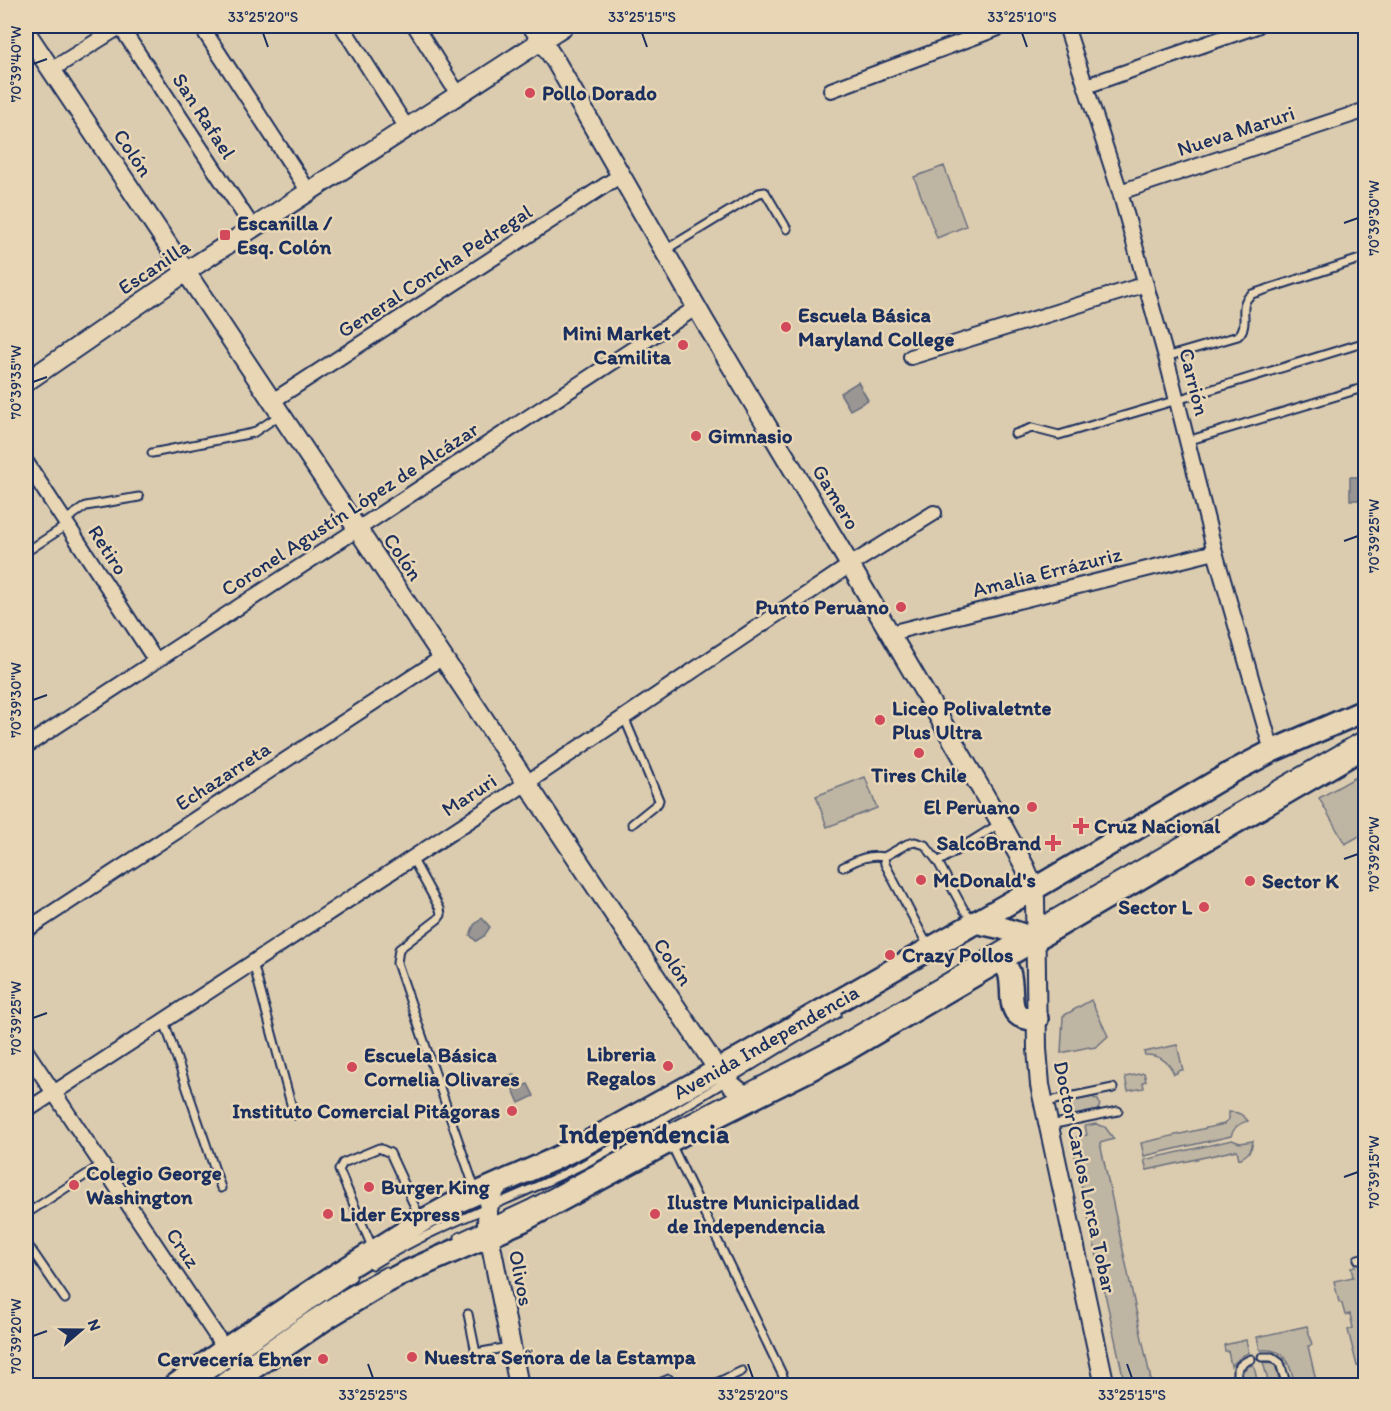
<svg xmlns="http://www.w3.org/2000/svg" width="1391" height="1411" font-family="Itim,sans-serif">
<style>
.green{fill:#bfb5a3;stroke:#6d7280;stroke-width:1.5}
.water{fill:#999693;stroke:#676d7e;stroke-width:1.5}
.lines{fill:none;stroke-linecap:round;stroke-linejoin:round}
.lane-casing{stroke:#1b2f5e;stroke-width:11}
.street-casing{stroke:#1b2f5e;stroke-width:18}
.secondary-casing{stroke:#1b2f5e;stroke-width:22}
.primary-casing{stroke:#1b2f5e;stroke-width:26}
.lane{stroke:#e8d6b4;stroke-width:7}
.street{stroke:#e8d6b4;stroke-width:14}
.secondary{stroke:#e8d6b4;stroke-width:18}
.primary{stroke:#e8d6b4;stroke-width:21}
.ticks{fill:none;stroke:#1b2f5e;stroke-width:2}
.poi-dot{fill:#d1495b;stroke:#e8d6b4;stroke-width:2}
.labels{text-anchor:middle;stroke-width:5;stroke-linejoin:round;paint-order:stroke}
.poi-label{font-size:21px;font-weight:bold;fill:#1b2f5e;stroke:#e8d6b4;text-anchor:start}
.street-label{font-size:21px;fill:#1b2f5e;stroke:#e8d6b4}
.district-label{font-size:27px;font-weight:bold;fill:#1b2f5e;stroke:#e8d6b4}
.neatline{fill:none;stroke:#1b2f5e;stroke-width:2}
.ticks-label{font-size:15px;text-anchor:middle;fill:#1b2f5e}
</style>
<rect width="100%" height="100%" fill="#dcccaf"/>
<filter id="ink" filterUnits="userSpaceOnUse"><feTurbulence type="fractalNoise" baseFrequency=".0167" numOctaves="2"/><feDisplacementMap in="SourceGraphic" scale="12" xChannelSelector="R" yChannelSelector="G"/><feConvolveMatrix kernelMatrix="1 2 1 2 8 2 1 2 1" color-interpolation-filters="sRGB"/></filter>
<g filter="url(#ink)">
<!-- green -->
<path class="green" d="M944,166L966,226L937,238L914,177Z
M1365,772V833L1345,844L1319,798Z
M865,777L877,808L827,827L816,796Z
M1091,1000L1108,1036L1096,1047L1090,1048L1089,1047L1061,1053L1063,1016Z
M1177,1045L1183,1070L1177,1071V1073L1174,1074C1169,1061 1159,1055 1145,1055L1144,1052Z
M1144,1073L1146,1081L1143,1082L1144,1088L1128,1091L1125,1077Z
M1092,1097L1098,1100C1101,1105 1100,1108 1095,1112L1071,1117L1067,1102Z
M1229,1112C1238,1112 1243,1114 1248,1121C1239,1123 1234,1127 1231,1136L1144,1156L1141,1143L1224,1124L1229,1119Z
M1096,1124L1105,1127L1114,1139L1100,1143L1152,1385H1125L1071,1138L1087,1135L1085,1126Z
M1232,1140L1240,1143L1253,1141C1252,1150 1248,1155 1239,1159L1237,1150L1147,1170L1144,1160Z
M1365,1261V1364L1357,1366L1348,1330L1353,1328L1350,1314L1345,1315L1342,1304L1339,1302L1334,1281L1353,1277L1351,1267L1355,1266V1263Z
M1307,1326L1312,1345L1308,1346L1317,1385H1295C1290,1365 1287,1347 1260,1350L1257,1337Z
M1246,1340L1249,1353L1242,1356L1231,1366L1228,1351H1225L1224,1345Z
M1263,1362L1271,1363L1275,1365L1281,1385H1269Z
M1252,1365L1254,1366L1258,1385H1244C1242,1374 1240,1370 1252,1365Z"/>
<!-- water -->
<path class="water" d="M858,382L868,400L850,410L840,393Z
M1350,477H1361L1362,500H1350Z
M482,918L490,927L484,936L476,941L470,935L474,925Z
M514,1074L520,1087L528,1084L534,1096L519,1103L507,1076Z"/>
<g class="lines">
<!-- lane casing -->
<g class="lane-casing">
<path id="lane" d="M665,250L759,193L765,192L787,229
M1166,357L1238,336C1252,323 1235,306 1252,294L1366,257
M1015,434L1032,428L1059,435L1177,400L1366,342
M1187,441L1366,387
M152,453L253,433L280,415
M64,521L86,506L139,497
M26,552L67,525
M624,717L659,800L658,803L632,824
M884,857L885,864L928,946
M412,858L440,909L441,915L438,919L399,949L397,963L476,1192
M938,862L999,824
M843,867C857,860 868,854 884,857L907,844L915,842L925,845L938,862L964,910L974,921
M1036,924L1366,733
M253,963L294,1115
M164,1021L221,1188
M1045,1102L1113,1088
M1050,1125L1118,1111
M671,1144L783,1376L782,1386
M26,1214L101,1165
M459,1237L528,1205L674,1126L841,1039L1014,938
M26,1242L65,1299
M373,1249L339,1170L343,1163L379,1148L390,1153L420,1218
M1358,1259L1366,1257
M372,1265C438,1224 513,1200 582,1165C669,1119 752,1064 837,1014
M468,1314L476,1353L509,1347
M1262,1357H1272L1280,1363L1287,1386
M194,1386L352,1277
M210,1386C267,1345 324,1302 386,1271
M652,1386L669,1379
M710,1386L742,1371
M1238,1386C1235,1371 1236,1365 1251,1359"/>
</g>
<!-- street casing -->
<g class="street-casing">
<path id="street" d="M120,26L253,228
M201,26L309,192
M342,26L407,128
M415,26L458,94
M1066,26L1120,192L1166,357L1215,552L1272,751
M51,70L121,26
M1086,86L1257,26
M831,90L1004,26
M1120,192L1366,110
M911,357L1146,284
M271,402L621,175
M26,462L156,661
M890,633L1215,552
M26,746L697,307
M26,930L443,657
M26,1051L225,1349
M26,1111L513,792L850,565L934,513"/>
</g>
<!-- secondary casing -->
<g class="secondary-casing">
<path id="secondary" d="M532,26L556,62L705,322L850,565L1001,823L1025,867L1034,889L1035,899L1037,1049L1040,1085L1105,1386
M26,32L718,1070C728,1082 737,1092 752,1098
M26,382L199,263L564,26
M501,1182C490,1195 487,1208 487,1225L519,1386"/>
</g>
<!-- primary casing -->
<g class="primary-casing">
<g id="primary">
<path d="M975,922L1002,928L1036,939"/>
<path d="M1000,960C1003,963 1007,967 1009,972C1016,994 1002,1020 1037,1019"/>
<path id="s1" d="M174,1386L225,1349L331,1278L422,1221L457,1202L550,1161L579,1147L718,1070L1034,889L1232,772L1272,751L1366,710"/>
<path d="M227,1386L328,1317L379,1286L402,1274L522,1221L711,1119L809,1070L843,1052L1366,746"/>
</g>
</g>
<!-- lane -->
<use href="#lane" class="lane"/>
<!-- street -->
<use href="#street" class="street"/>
<!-- secondary -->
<use href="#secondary" class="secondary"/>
<!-- primary -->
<use href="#primary" class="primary"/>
</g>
</g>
<!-- ticks -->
<path class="ticks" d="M263,33L268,47M642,33L647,47M1022,33L1027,47M33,64L47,59M1344,223L1358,218M33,382L47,377M1344,541L1358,536M33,700L47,695M1344,859L1358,854M33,1018L47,1013M1344,1177L1358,1172M33,1336L47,1331M368,1364L373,1378M748,1364L753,1378M1127,1364L1132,1378"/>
<!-- markers -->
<g class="poi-dot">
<circle cx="530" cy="93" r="6"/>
<rect x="219" y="229" width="12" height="12" rx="3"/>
<circle cx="786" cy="327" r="6"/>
<circle cx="683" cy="345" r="6"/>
<circle cx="696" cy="436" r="6"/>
<circle cx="901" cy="607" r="6"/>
<circle cx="880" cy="720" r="6"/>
<circle cx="919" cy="753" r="6"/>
<circle cx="1032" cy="807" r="6"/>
<path d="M1078 817h6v6h6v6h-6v6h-6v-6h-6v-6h6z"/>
<path d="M1050 834h6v6h6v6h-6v6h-6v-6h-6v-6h6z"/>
<circle cx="921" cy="880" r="6"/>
<circle cx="1250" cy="881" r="6"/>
<circle cx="1204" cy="907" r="6"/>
<circle cx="890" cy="955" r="6"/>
<circle cx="668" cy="1066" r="6"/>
<circle cx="352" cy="1067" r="6"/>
<circle cx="512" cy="1111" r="6"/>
<circle cx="74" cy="1185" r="6"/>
<circle cx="369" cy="1187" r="6"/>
<circle cx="328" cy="1214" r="6"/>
<circle cx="655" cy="1214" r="6"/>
<circle cx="412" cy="1357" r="6"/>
<circle cx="323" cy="1359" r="6"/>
</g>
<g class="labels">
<!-- poi labels -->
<g class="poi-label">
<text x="542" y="100">Pollo Dorado</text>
<text x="237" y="230">Escanilla /<tspan x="237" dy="24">Esq. Colón</tspan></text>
<text x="798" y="322">Escuela Básica<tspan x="798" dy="24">Maryland College</tspan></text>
<text x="671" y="340" text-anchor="end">Mini Market<tspan x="671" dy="24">Camilita</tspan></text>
<text x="708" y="443">Gimnasio</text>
<text x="889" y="614" text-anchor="end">Punto Peruano</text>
<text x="892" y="715">Liceo Polivaletnte<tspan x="892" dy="24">Plus Ultra</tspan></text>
<text x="919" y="782" text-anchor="middle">Tires Chile</text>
<text x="1020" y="814" text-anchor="end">El Peruano</text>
<text x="1094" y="833">Cruz Nacional</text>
<text x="1041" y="850" text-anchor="end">SalcoBrand</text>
<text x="933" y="887">McDonald's</text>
<text x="1262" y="888">Sector K</text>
<text x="1192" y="914" text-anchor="end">Sector L</text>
<text x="902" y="962">Crazy Pollos</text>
<text x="656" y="1061" text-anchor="end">Libreria<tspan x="656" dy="24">Regalos</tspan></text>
<text x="364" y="1062">Escuela Básica<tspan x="364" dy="24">Cornelia Olivares</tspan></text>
<text x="500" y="1118" text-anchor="end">Instituto Comercial Pitágoras</text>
<text x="86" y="1180">Colegio George<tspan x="86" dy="24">Washington</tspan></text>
<text x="381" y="1194">Burger King</text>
<text x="667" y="1209">Ilustre Municipalidad<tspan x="667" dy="24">de Independencia</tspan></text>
<text x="340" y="1221">Lider Express</text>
<text x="424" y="1364">Nuestra Señora de la Estampa</text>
<text x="311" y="1366" text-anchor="end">Cervecería Ebner</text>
</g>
<!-- street labels -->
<g class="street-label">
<text transform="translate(204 116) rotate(57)" y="7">San Rafael</text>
<text transform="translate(1236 131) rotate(-18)" y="7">Nueva Maruri</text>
<text transform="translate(133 153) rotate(56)" y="7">Colón</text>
<text transform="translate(154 267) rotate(-34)" y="7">Escanilla</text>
<text transform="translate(435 271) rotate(-33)" y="7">General Concha Pedregal</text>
<text transform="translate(1194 382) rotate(76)" y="7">Carrión</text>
<text transform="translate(836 497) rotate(59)" y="7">Gamero</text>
<text transform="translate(350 509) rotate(-33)" y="7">Coronel Agustín López de Alcázar</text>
<text transform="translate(108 550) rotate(57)" y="7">Retiro</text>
<text transform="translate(403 557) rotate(56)" y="7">Colón</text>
<text transform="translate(1047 572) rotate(-14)" y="7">Amalia Errázuriz</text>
<text transform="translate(223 776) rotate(-33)" y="7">Echazarreta</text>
<text transform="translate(469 795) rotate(-33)" y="7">Maruri</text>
<text transform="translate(673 962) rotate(56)" y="7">Colón</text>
<text dy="7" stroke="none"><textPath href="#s1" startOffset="686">Avenida Independencia</textPath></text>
<text transform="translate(1085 1177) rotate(78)" y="7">Doctor Carlos Lorca Tobar</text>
<text transform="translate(183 1248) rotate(56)" y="7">Cruz</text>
<text transform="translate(521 1278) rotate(79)" y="7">Olivos</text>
</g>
<!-- district labels -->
<g class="district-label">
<text x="644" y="1143">Independencia</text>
</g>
</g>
<!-- margin -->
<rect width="1391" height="1411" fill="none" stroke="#e8d6b4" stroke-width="66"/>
<!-- north arrow -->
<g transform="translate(81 1330) rotate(70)" stroke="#e8d6b4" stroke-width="4.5" paint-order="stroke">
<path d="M0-4.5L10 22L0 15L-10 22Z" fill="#1b2f5e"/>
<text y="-9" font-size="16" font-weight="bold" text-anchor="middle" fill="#1b2f5e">N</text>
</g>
<rect x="33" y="33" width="1325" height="1345" class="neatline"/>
<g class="ticks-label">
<text x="263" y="22">33°25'20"S</text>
<text x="642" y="22">33°25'15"S</text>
<text x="1022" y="22">33°25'10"S</text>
<text transform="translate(16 64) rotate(-90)" y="5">70°39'40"W</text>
<text transform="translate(1374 218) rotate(-90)" y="5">70°39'30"W</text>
<text transform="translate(16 382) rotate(-90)" y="5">70°39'35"W</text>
<text transform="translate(1374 536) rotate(-90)" y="5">70°39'25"W</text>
<text transform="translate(16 700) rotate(-90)" y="5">70°39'30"W</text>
<text transform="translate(1374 854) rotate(-90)" y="5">70°39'20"W</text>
<text transform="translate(16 1018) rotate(-90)" y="5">70°39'25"W</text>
<text transform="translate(1374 1172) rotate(-90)" y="5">70°39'15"W</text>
<text transform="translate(16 1336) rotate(-90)" y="5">70°39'20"W</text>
<text x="373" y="1400">33°25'25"S</text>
<text x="753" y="1400">33°25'20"S</text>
<text x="1132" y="1400">33°25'15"S</text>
</g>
</svg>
